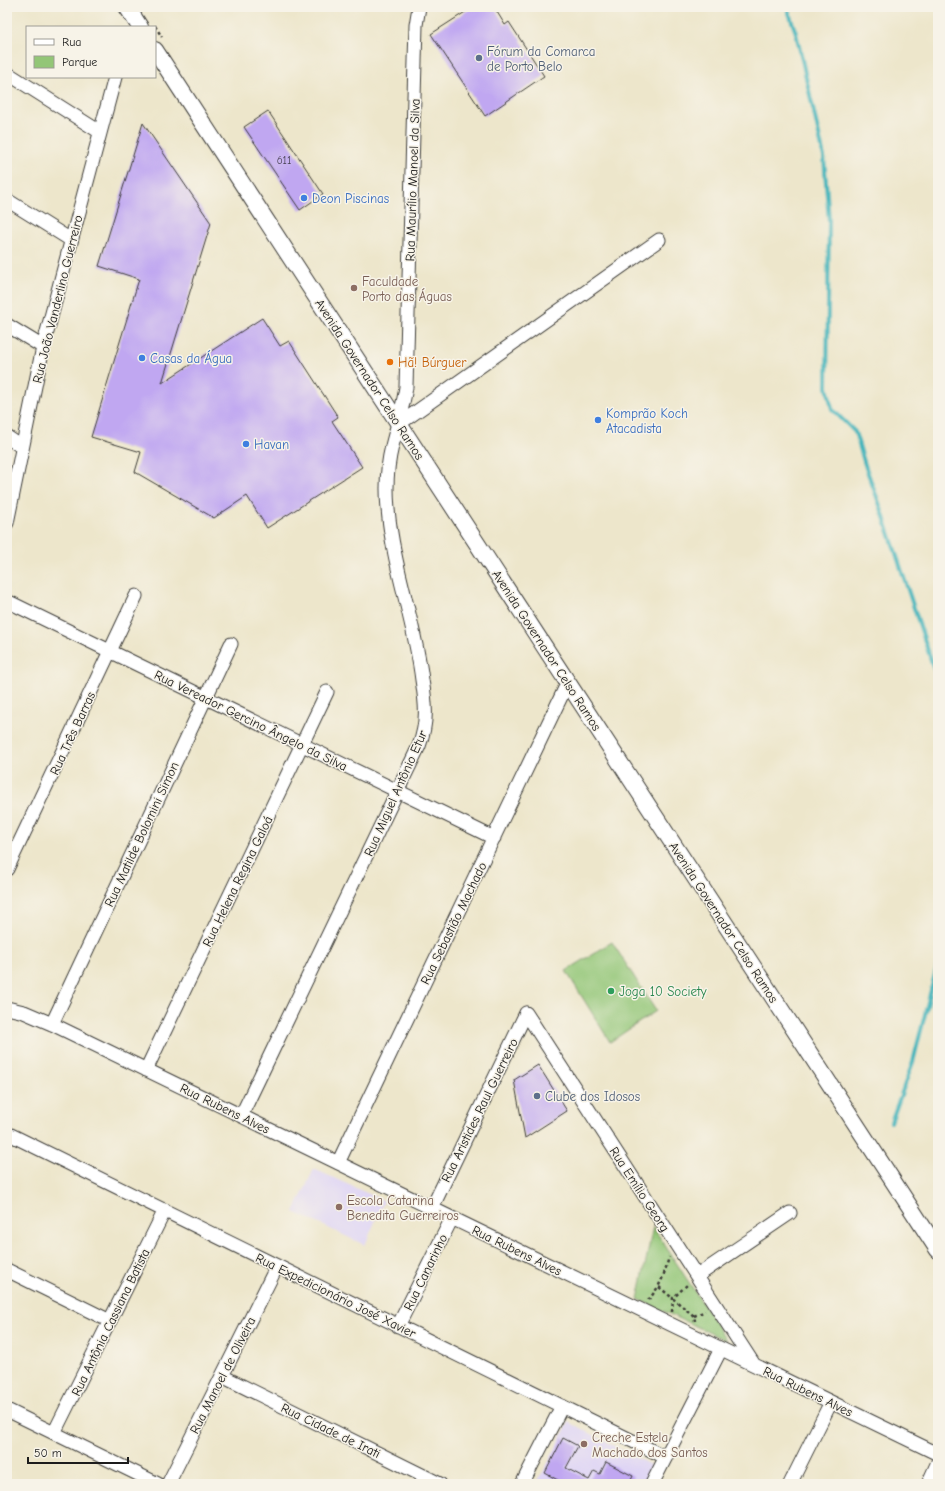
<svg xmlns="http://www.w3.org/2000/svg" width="945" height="1491" font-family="'Comic Neue',sans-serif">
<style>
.built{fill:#dfd5f5}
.green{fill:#93c677;stroke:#58714a}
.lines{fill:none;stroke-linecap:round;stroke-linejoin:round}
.stream{stroke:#45b5bc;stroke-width:4}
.building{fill:#c0a7f1}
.minor-casing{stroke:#3b3a36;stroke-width:15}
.major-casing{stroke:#3b3a36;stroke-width:18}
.path{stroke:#3b3a36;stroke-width:2.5;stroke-dasharray:3 3;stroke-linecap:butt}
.minor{stroke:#fff;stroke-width:13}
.major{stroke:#fff;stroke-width:16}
.service-dot{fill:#5c6f8a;stroke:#f7f3e8;stroke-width:1.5}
.shop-dot{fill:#3f7fe0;stroke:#f7f3e8;stroke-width:1.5}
.education-dot{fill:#8d6e63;stroke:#f7f3e8;stroke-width:1.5}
.food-dot{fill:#e8710a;stroke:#f7f3e8;stroke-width:1.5}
.leisure-dot{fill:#2e9e5b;stroke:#f7f3e8;stroke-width:1.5}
.labels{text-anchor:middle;stroke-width:3;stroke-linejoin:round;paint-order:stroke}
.number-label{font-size:11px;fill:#453f51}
.service-label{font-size:13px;fill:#4e5e75;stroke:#f7f3e8;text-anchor:start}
.street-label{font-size:13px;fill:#1c1c1c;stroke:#f7f3e8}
.shop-label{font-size:13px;fill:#366cbe;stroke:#f7f3e8;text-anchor:start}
.education-label{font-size:13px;fill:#785e54;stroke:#f7f3e8;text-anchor:start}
.food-label{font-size:13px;fill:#c56008;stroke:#f7f3e8;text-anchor:start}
.leisure-label{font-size:13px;fill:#27864d;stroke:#f7f3e8;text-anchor:start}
</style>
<rect width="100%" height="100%" fill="#f7f3e8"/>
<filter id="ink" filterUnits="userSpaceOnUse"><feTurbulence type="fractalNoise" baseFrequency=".025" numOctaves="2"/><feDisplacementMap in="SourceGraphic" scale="8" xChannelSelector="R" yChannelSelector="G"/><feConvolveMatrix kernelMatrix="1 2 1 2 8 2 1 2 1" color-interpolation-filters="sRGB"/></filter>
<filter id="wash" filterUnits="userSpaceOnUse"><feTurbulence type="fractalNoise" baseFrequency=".012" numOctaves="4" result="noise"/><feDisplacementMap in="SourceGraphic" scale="16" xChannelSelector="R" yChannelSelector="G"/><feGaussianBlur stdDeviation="0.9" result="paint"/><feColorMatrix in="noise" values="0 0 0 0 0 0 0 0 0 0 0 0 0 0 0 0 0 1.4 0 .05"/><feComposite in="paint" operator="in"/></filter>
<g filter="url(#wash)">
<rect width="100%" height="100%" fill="#ede6cb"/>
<!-- built -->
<path class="built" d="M314,1169L384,1201L365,1245L294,1212Z
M569,1422L652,1466L643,1484H537Z"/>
<!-- green -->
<path class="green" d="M612,942L656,1011L610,1042L566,971Z
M653,1227L727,1341L638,1299Z"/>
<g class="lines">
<!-- stream -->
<path class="stream" d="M787,7L796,33L824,157L829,221L827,387L832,409L855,432L866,468L882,511L938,681
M891,1122L913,1062L938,962"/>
</g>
<g id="blocks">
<!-- building -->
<path class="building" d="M473,7H494L505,25L509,22L544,76L485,116L431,34Z
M268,111L323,194L300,210L244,127Z
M143,123L211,223L162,383L262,318L280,346L289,341L338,417L332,421L362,467L267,528L247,496L214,518L135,472L141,452L91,437L139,279L99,266Z
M538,1065L567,1111L525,1138L514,1080Z
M563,1438L578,1446L566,1468L589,1480L594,1471L600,1474L606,1462L633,1476L629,1484H565L545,1473Z"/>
</g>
</g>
<g filter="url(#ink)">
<use href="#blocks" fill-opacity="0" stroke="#3b3a36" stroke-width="1"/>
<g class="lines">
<!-- minor casing -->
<g class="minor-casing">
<path id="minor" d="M7,73L100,132
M7,200L71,240
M7,325L43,347
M399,424L659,240
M7,437L22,447
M7,523L43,347L115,77
M7,601L494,838
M7,869L136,596
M7,1008L24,1012L52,1024L938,1454
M526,1013L753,1363
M52,1024L231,644
M146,1070L327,692
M241,1116L419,746C428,722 426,704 422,680C415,622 393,567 388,509C386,488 387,466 392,446C397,426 403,407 406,387L416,25L419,7
M7,1133L665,1457
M338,1163L568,682
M432,1208L526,1013
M7,1270L110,1321
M697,1276L790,1213
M398,1326L452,1218
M222,1376L440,1484
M7,1410L158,1484
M54,1433L165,1210
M168,1484L277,1266
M522,1484L562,1406
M652,1484L721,1349
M790,1484L831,1402
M928,1484L938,1462"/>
</g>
<!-- major casing -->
<g class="major-casing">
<path id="major" d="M127,7L140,27
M155,50L938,1250"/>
</g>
<!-- path -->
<path class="path" d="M155,26L162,37
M659,1287L694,1316L695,1321
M648,1300C661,1286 664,1275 669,1257
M672,1312L673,1298L688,1284
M694,1316L705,1311"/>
<!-- minor -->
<use href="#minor" class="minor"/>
<!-- major -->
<use href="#major" class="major"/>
</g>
</g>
<!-- markers -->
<g class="service-dot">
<circle cx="479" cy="58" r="4"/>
<circle cx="537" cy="1096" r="4"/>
</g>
<g class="shop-dot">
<circle cx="304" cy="198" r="4"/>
<circle cx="142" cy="358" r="4"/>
<circle cx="598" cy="420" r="4"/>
<circle cx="246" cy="444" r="4"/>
</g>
<g class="education-dot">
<circle cx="354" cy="288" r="4"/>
<circle cx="339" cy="1207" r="4"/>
<circle cx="584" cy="1444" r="4"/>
</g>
<circle class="food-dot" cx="390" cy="362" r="4"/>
<circle class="leisure-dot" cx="611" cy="991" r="4"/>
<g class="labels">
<!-- number labels -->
<g class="number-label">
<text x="284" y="164">611</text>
</g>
<!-- service labels -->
<g class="service-label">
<text x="487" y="56">Fórum da Comarca<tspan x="487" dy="15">de Porto Belo</tspan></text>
<text x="545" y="1101">Clube dos Idosos</text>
</g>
<!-- street labels -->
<g class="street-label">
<text transform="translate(412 180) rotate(-88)" y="5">Rua Maurílio Manoel da Silva</text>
<text transform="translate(57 299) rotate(-76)" y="5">Rua João Vanderlino Guerreiro</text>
<text transform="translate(370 379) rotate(57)" y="5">Avenida Governador Celso Ramos</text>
<text transform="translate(547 650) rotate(57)" y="5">Avenida Governador Celso Ramos</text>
<text transform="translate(251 720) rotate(26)" y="5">Rua Vereador Gercino Ângelo da Silva</text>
<text transform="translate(72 733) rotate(-65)" y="5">Rua Três Barras</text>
<text transform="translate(395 793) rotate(-66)" y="5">Rua Miguel Antônio Etur</text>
<text transform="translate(141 834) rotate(-65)" y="5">Rua Matilde Bolomini Simon</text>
<text transform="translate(237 881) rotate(-64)" y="5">Rua Helena Regina Galoá</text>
<text transform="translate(724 922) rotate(57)" y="5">Avenida Governador Celso Ramos</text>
<text transform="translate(453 923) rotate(-64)" y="5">Rua Sebastião Machado</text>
<text transform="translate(225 1108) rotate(26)" y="5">Rua Rubens Alves</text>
<text transform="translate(479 1110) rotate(-64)" y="5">Rua Aristides Raul Guerreiro</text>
<text transform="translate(640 1189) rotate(57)" y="5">Rua Emílio Georg</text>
<text transform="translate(517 1250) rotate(26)" y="5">Rua Rubens Alves</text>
<text transform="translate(425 1272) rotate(-64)" y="5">Rua Canarinho</text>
<text transform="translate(336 1295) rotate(26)" y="5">Rua Expedicionário José Xavier</text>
<text transform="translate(110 1322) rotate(-64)" y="5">Rua Antônia Cassiana Batista</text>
<text transform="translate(222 1375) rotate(-63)" y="5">Rua Manoel de Oliveira</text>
<text transform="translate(808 1391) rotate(26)" y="5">Rua Rubens Alves</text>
<text transform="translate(331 1430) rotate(26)" y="5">Rua Cidade de Irati</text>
</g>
<!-- shop labels -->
<g class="shop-label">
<text x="312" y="203">Deon Piscinas</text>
<text x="150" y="363">Casas da Água</text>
<text x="606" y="418">Komprão Koch<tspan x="606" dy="15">Atacadista</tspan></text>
<text x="254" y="449">Havan</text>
</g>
<!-- education labels -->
<g class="education-label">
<text x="362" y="286">Faculdade<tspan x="362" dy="15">Porto das Águas</tspan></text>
<text x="347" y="1205">Escola Catarina<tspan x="347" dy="15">Benedita Guerreiros</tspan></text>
<text x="592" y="1442">Creche Estela<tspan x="592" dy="15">Machado dos Santos</tspan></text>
</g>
<!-- food labels -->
<g class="food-label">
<text x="398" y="367">Hã! Búrguer</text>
</g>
<!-- leisure labels -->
<g class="leisure-label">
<text x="619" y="996">Joga 10 Society</text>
</g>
</g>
<!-- margin -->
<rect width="945" height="1491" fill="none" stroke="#f7f3e8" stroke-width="24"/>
<!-- legend -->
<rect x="26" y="26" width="130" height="52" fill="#f7f3e8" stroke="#9f9d96"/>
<rect x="34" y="39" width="20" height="6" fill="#ffffff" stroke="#9f9d96"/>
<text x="62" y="46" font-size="12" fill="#1c1c1c">Rua</text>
<rect x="34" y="56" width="20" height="12" fill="#93c677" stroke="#9f9d96"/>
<text x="62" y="66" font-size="12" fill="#1c1c1c">Parque</text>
<!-- scale -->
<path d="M28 1457v6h100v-6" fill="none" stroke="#1c1c1c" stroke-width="2"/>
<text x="34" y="1457" font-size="12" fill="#1c1c1c" stroke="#f7f3e8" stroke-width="3" paint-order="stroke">50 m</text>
</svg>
